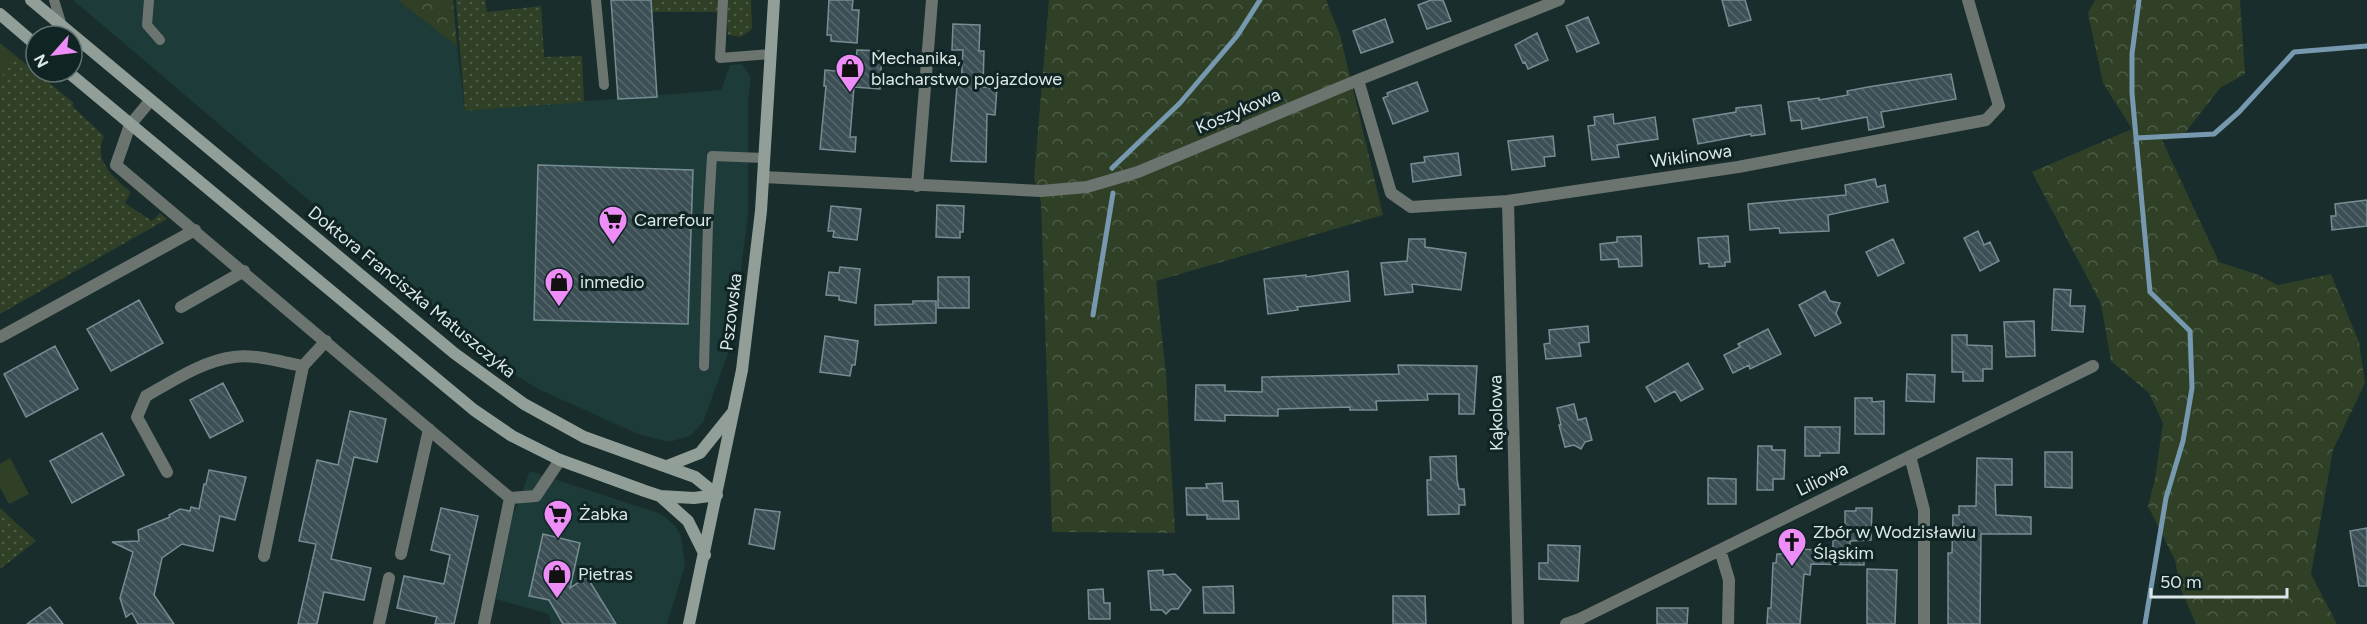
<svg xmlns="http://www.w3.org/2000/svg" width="2367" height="624" font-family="Figtree,sans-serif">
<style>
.built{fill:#1c3b39}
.grass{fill:url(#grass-dots)}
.forest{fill:url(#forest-crowns)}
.pitch{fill:#2f4027}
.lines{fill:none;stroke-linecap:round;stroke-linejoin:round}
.stream{stroke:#7799b0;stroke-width:5}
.building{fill:url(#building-back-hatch);stroke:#778d94;stroke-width:1.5}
.lane{stroke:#6c7470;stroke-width:10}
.street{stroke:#6c7470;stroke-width:12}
.secondary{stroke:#919f98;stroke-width:12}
.labels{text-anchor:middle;stroke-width:6;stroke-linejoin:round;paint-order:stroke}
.poi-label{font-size:18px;fill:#dbe8e7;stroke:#0f2423;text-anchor:start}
.street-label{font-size:18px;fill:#dbe8e7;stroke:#0f2423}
</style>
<defs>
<pattern id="grass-dots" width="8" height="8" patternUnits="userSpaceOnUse" patternTransform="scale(1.5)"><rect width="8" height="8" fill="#2f4027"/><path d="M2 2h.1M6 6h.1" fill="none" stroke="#4d5c46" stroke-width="1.8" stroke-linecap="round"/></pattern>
<pattern id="forest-crowns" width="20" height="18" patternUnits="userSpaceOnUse" patternTransform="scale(1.5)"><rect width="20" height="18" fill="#2f4027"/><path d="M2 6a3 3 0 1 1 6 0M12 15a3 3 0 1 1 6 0" fill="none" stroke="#4d5c46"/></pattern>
<pattern id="building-back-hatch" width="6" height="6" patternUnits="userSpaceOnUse" patternTransform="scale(1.5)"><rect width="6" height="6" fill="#3b4f55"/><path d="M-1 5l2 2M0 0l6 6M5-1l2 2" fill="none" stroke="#57686d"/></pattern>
</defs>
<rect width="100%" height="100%" fill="#192e2c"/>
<!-- built -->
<path class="built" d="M73,0H397L457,46L465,111L721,90L730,65L742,64L751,77L748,101V216L731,345L703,422L690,436L669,442L638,434L538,389L512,373Z
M530,471L658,513L665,517L676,527L681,536L685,565L667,624H551L549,614L496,599L512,518Z"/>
<!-- grass -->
<path class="grass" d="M456,0H485L487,12L541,6L544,57L582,56L584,102L465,111Z
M651,0H751L752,29L741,37L728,35L726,12H651Z
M0,43L74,103L72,106L104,136C92,160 114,178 131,192L125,203L152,221L160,213L167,219L0,314Z
M0,508L36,541L0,569Z"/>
<!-- forest -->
<path class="forest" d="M397,0H453L457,46Z
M1049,0H1326L1340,35L1383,215L1156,281L1166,374L1175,533L1052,532L1041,202L1034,178Z
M2095,0H2240L2245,74L2220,88L2181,138L2162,140L2219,262L2256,274L2278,285L2331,274L2359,342L2365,383L2333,450L2311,574L2337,624H2196L2180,587L2175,560L2148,506L2155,479L2163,423L2149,393L2111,361L2101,304L2032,172L2132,129L2103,83L2088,13Z"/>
<!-- pitch -->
<path class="pitch" d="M0,47L15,59L0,79Z
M10,458L29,494L9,504L0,488V464Z"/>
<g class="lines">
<!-- stream -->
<path class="stream" d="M2139,0L2132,54V93L2150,292L2190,331L2192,388L2183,441L2166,498L2145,624
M2136,138L2214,134L2239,112L2294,52L2367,46
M1112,168L1180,103L1237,36L1260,0
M1093,315L1113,193"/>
</g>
<!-- building -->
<path class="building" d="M611,0H651L657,97L618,99Z
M829,0H853L852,10H859L857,43L831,41V35H827Z
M1431,0H1443L1451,21L1427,29L1418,5Z
M1722,0H1745L1751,20L1729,26Z
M1588,17L1599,43L1577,52L1566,26Z
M1385,19L1393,42L1361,53L1353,31Z
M953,24L980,25L979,51H984L983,87L997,88L995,115L987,114L986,162L951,161L957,86L961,87L963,50H952Z
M1537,33L1548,60L1528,69L1525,62L1523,63L1515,45Z
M857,50L882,51L880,89L854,87L850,137H856L855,152L820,149L826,86H824L825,70L855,73Z
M1951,74L1956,99L1881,112L1884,127L1869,130L1867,117L1802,129L1801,120L1791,121L1788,102L1819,98V100L1848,95L1847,91L1868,87Z
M1417,82L1428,111L1393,124L1383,98L1388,96L1387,93Z
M1761,105L1765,134L1751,136V134L1698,144L1693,119L1736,112V108Z
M1613,114L1614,124L1655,117L1658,139L1617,145L1619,157L1592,160L1588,126L1595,125L1594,117Z
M1553,136L1555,156L1544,157L1545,166L1512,170L1508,141Z
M1458,153L1461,175L1413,182L1411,164L1425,162L1424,157Z
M538,165L693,170L688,324L534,320Z
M1875,179L1877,187L1885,185L1888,202L1828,215L1829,231L1780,233L1779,228L1750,230L1748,204L1846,195L1845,185Z
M2367,200V226L2332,230L2331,216H2336L2335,204Z
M937,205L964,206L963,232H960V238L936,237Z
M831,206L861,209L857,240L833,237L834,231H828Z
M1978,231L1984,245L1990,242L1999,261L1980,271L1964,238Z
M1641,236L1642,266L1619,267L1618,259L1601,260L1600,244L1617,242V237Z
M1728,236L1730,262H1725V266L1709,267V263L1700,264L1698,238Z
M1409,239H1425V247L1466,253L1461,290L1412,284L1413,292L1385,295L1381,263L1407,261Z
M1893,239L1904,263L1878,276L1866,252Z
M840,267L860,269L856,303L839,300V296L826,295L829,272L839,273Z
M1348,271L1350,301L1297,307L1298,310L1268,314L1264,279L1306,275V277Z
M938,277H969V308H938Z
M2054,289L2071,290L2070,306H2085L2083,332L2052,330Z
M1825,291L1830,301L1840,303L1836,313L1841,323L1815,336L1799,305Z
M139,300L163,343L111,371L87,329Z
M913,301H936V323L875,325V305L913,304Z
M2034,321L2035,356L2006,357L2004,322Z
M1588,326L1589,342L1579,343L1581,356L1546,359L1544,344L1550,343L1549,330Z
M1768,329L1781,354L1750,369L1749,365L1733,373L1724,355L1740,347L1738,344Z
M1952,335H1967V345L1992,346V369H1983V381H1963V372H1952Z
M825,336L858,341L855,365H852L850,376L820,372Z
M55,346L78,389L26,417L4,374Z
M1688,363L1703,389L1681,401L1675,391L1655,402L1646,387Z
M1398,365L1477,366L1474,414H1459V394H1427L1428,400L1376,401L1377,410H1350V407L1278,409V416L1225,415V421L1195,420L1196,385H1225V391L1262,392V377L1399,374Z
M1907,374L1935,375L1934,402L1906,401Z
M223,383L243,421L210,438L190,400Z
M1855,398H1872V402L1884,401V434H1855Z
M1574,404L1578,420L1586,418L1592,440L1585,442L1581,449L1574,445L1565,447L1559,425H1561L1557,408Z
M350,411L386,419L377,462L354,457L331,559L371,568L364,600L324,592L317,624H298L316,544L299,541L317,460L338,465Z
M1805,427H1840L1839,453H1820V456H1805Z
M102,433L124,475L72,503L50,461Z
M1758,446H1772V450H1785L1784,479H1773V490H1757Z
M2045,452H2072V488L2045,487Z
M1456,456L1457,480L1459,489H1464L1465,505H1459V514L1428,515L1427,480H1431L1430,457Z
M1977,458L2012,459V485H1995L1996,515L2031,517V534H1981L1980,624H1948V553H1952L1953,515H1959V506H1976Z
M209,470L246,477L235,520L220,516L213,551L182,544L162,558L154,595L174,624H138L132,613L126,617L120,598L133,552L112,542L139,541L138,530L170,517L169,515L180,509L190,511L191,507L199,509L204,484H206Z
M1708,478L1736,479V504H1708Z
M1222,483L1223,501H1238L1239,519H1207V515H1187L1186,488H1207L1206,484Z
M441,508L478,516L454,624H435L437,617L397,608L404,576L444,584L450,555L431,550Z
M1856,508H1872L1871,540L1850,541V551L1864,552V565L1811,564L1810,575L1804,574L1800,624H1767L1768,608H1771L1773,563H1776L1777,554H1787V549L1833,550V540H1845V511H1856Z
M755,509L780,512L774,549L749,544Z
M2367,528V586H2359L2350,531Z
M543,534L580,543L570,588L587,577L616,624H563L549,600L529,596Z
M1548,545L1580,546L1578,581L1539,579V563H1548Z
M1867,569L1897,570L1895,624H1867Z
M1163,570V575L1175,574L1191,590L1178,609H1171L1166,614L1162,610H1151L1148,571Z
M1233,586L1234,613H1204L1203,587Z
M1103,589L1104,603H1110V619H1089L1088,590Z
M1393,596H1425L1426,624H1393Z
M50,607L63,624H27Z
M1657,608H1688L1687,624H1657Z"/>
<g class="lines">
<!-- lane -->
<path class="lane" d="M54,0L62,26
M149,0L147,25L160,40
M596,0L604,85
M723,0L720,58L771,54
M704,366L708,223L712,156L764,158"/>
<!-- street -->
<path class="street" d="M1358,80L1391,193L1411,207L1508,201L1738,167L1986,120L1999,106L1968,0
M150,101L130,125L116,165L510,498L536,496L560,460
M763,177L1041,191L1087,187L1138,172L1358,80L1559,0
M917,186L932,0
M1508,201L1518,624
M181,307L244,271
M0,337L195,230
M1910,456L1924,510V624
M167,472L137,417L146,396C173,381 202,361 234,357C256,354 281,362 303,366
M1720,550L1729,580L1728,624
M401,554L429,429
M264,556L303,366L326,341
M379,624L389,578
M484,624L510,498
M1566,624L1580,619L2093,366"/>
<!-- secondary -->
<path class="secondary" d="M31,0L454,353L524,404L584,437L695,477L717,495
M0,14L36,45
M68,72L474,410L512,436L560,460L645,491L660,496L694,498L717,495
M667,466L700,453L733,412
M660,496L688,521L705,555
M689,624L742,370L761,211L774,0"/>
</g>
<!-- icons -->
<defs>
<g id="shop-pin" transform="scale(1.5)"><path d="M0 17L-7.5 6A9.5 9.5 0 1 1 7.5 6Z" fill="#ee8cf8" stroke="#0f2423"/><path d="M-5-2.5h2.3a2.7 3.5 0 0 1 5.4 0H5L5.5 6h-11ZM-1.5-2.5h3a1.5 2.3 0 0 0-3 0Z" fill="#111"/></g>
<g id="supermarket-pin" transform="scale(1.5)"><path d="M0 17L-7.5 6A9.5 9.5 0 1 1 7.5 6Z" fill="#ee8cf8" stroke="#0f2423"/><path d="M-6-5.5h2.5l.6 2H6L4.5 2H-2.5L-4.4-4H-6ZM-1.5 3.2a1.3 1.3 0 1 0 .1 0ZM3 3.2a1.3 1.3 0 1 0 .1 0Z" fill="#111"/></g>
<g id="church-pin" transform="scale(1.5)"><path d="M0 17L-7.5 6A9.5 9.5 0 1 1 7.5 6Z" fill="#ee8cf8" stroke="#0f2423"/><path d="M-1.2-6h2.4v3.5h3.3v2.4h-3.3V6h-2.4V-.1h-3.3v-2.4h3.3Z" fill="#111"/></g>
</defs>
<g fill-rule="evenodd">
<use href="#shop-pin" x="850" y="68"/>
<use href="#supermarket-pin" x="613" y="220"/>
<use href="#shop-pin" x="559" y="282"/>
<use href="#supermarket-pin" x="558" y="514"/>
<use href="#church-pin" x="1792" y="542"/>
<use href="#shop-pin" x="557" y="574"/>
</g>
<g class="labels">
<!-- poi labels -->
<g class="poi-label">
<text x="871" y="64">Mechanika,<tspan x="871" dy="21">blacharstwo pojazdowe</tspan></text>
<text x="634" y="226">Carrefour</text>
<text x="580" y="288">inmedio</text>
<text x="579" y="520">Żabka</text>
<text x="1813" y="538">Zbór w Wodzisławiu<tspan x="1813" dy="21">Śląskim</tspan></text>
<text x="578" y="580">Pietras</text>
</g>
<!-- street labels -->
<g class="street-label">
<text transform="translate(1238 111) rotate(-23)" y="6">Koszykowa</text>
<text transform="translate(1691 156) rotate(-8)" y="6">Wiklinowa</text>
<text transform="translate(412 292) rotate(39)" y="6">Doktora Franciszka Matuszczyka</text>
<text transform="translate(731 312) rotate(-83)" y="6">Pszowska</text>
<text transform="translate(1496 413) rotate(-91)" y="6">Kąkolowa</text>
<text transform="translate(1822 479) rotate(-26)" y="6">Liliowa</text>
</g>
</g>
<!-- north arrow -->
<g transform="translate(54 54) rotate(242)"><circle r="28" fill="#0f2423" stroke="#617271" stroke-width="1.5"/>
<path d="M0-4.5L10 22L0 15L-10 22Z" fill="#ee8cf8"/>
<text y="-9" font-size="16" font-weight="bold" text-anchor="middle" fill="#dbe8e7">N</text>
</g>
<!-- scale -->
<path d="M2151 588v9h136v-9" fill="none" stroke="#dbe8e7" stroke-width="3"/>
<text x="2160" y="588" font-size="18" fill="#dbe8e7" stroke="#0f2423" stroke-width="4.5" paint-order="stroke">50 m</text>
</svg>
